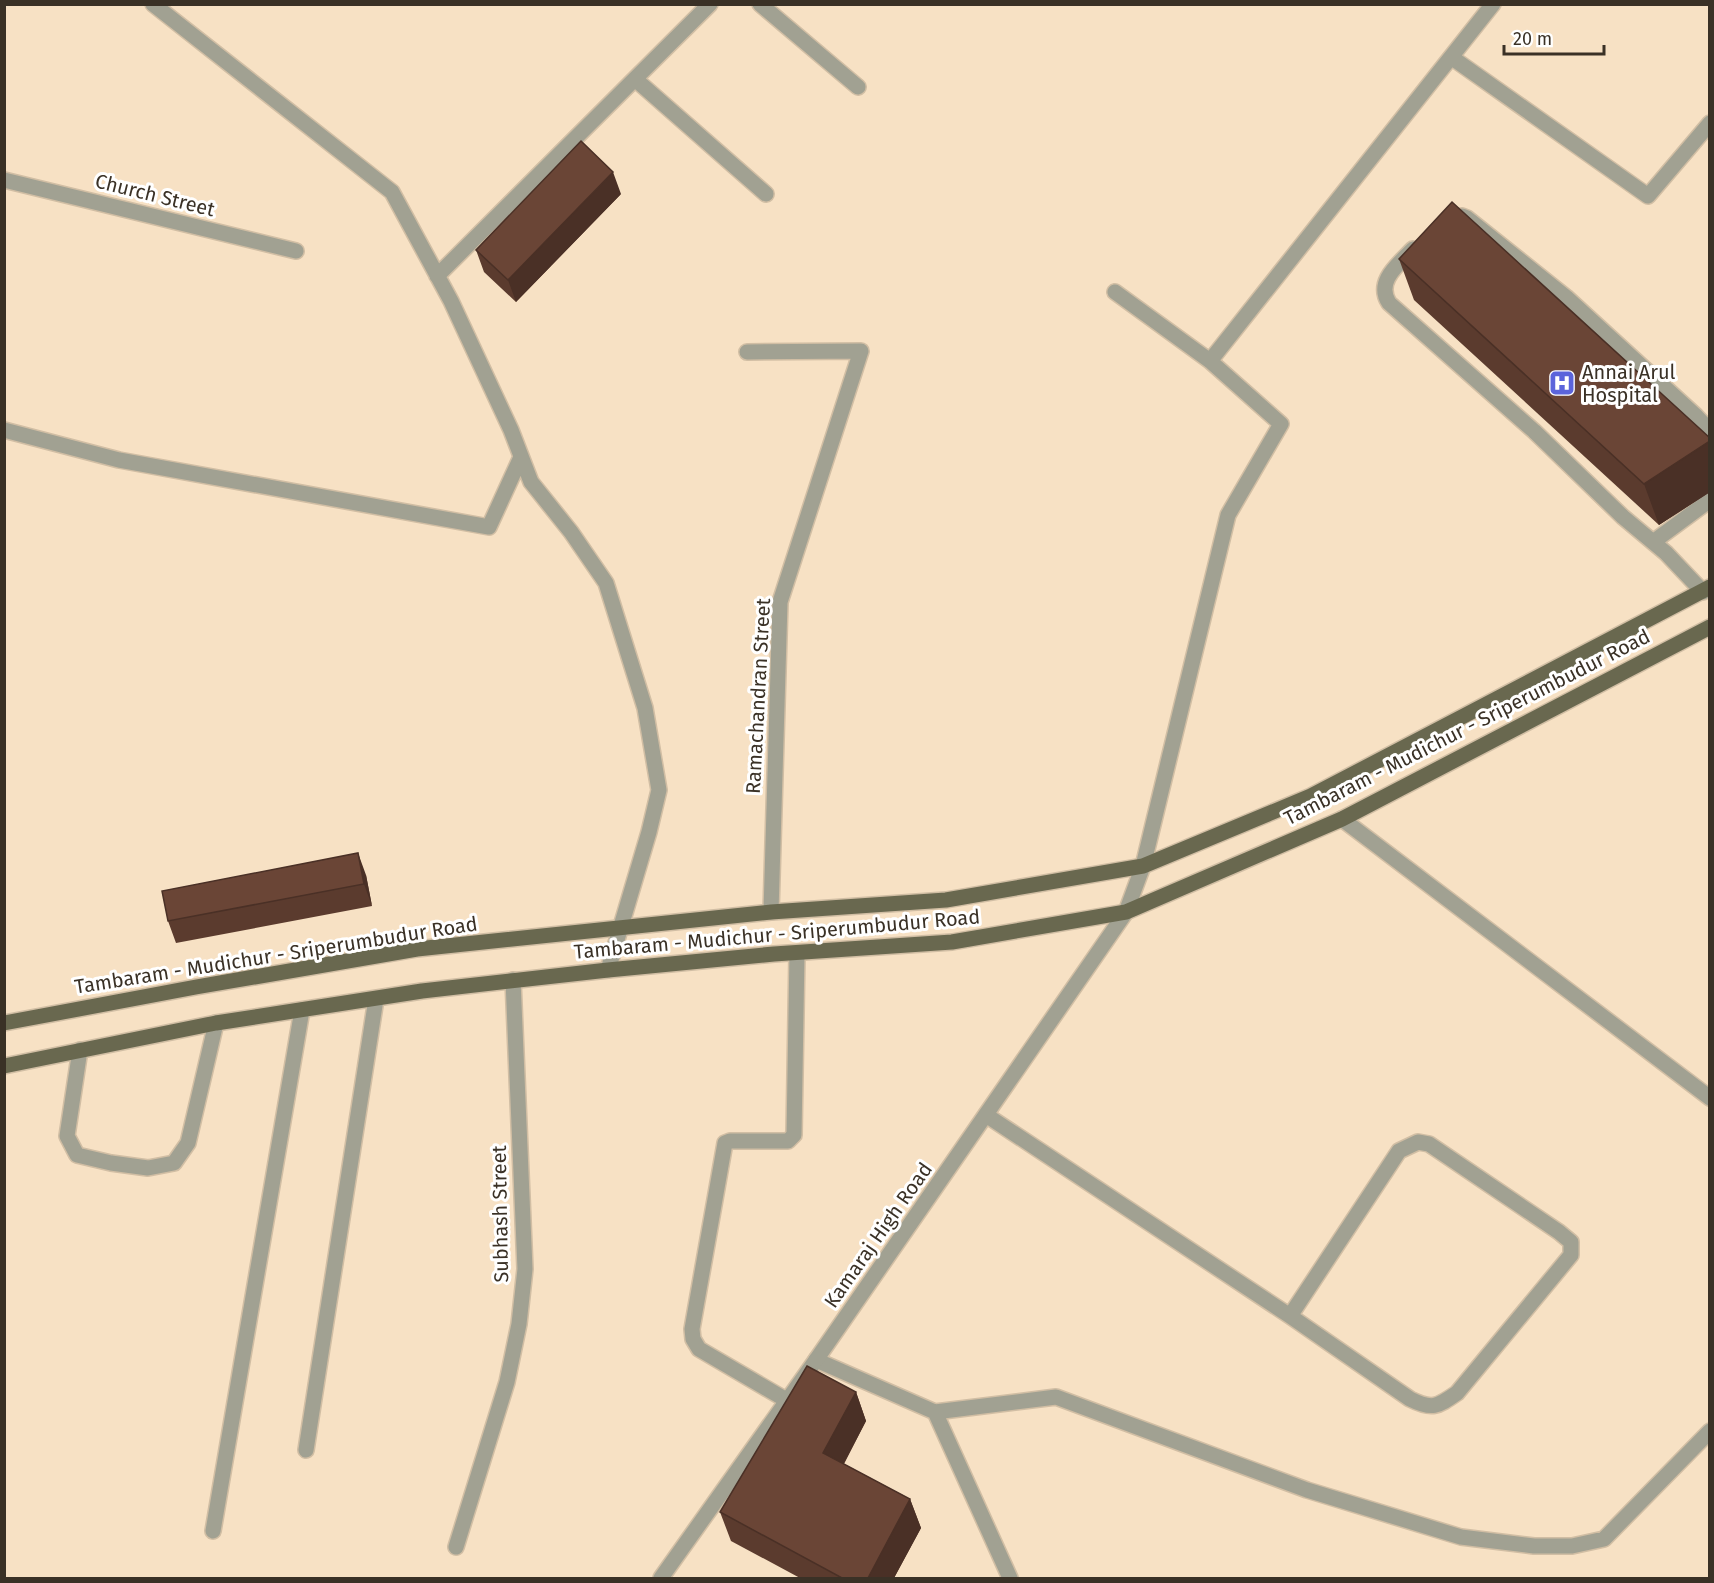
<svg xmlns="http://www.w3.org/2000/svg" width="1714" height="1583" font-family="'Fira Sans',sans-serif">
<style>
.lines{fill:none;stroke-linecap:round;stroke-linejoin:round}
.service-casing{stroke:#d1bea4;stroke-width:18}
.minor-casing{stroke:#d1bea4;stroke-width:18}
.tertiary-casing{stroke:#d1bea4;stroke-width:18}
.primary-casing{stroke:#d1bea4;stroke-width:18}
.service{stroke:#a1a192;stroke-width:15}
.minor{stroke:#a1a192;stroke-width:15}
.tertiary{stroke:#a1a192;stroke-width:15}
.primary{stroke:#69684f;stroke-width:15}
.wall{fill:#5b3b2e}
.shaded-wall{fill:#4a3026}
.building{fill:#6a4536;stroke:#4a3026;stroke-width:1.5}
.labels{text-anchor:middle;stroke-width:6;stroke-linejoin:round;paint-order:stroke}
.street-label{font-size:20px;fill:#3a3126;stroke:#fff}
.poi-label{font-size:20px;fill:#3a3126;stroke:#fff;text-anchor:start}
</style>
<rect width="100%" height="100%" fill="#f7e1c4"/>
<g class="lines">
<!-- service casing -->
<g class="service-casing">
<path id="service" d="M1462,216L1467,218L1566,297L1695,415L1710,431
M1413,249C1399,264 1375,281 1389,303L1534,431L1623,517L1666,553L1703,592
M1653,542L1710,500
M80,1050L67,1136L77,1155L111,1163L148,1168L174,1163L188,1143L216,1023"/>
</g>
<!-- minor casing -->
<g class="minor-casing">
<path id="minor" d="M153,4L392,192L451,301L511,430L531,482L571,532L606,583L645,708L659,790L649,832L608,970
M760,4L858,87
M1451,57L1648,196L1710,123
M635,79L766,194
M4,180L296,251
M437,276L710,4
M1115,292L1210,361L1281,424L1228,515L1143,866
M747,352L861,351L780,602L771,912
M1210,361L1493,4
M4,430L119,460L489,527L521,457
M1342,819L1710,1098
M986,1115L1290,1316L1410,1399C1432,1410 1437,1407 1457,1393L1571,1255V1242L1559,1232L1429,1144L1418,1142L1399,1151L1290,1316
M816,1360L935,1412L1010,1578
M788,1401L699,1349L693,1339L692,1329L725,1143L730,1141H788L794,1135L797,953
M935,1412L1056,1397L1307,1490L1461,1537L1534,1546H1572L1604,1539L1710,1431
M306,1450L376,999
M213,1531L302,1010
M456,1547L507,1382L519,1324L525,1269L513,980"/>
</g>
<!-- tertiary casing -->
<g class="tertiary-casing">
<path id="tertiary" d="M661,1578L816,1360L1126,912L1143,866"/>
</g>
<!-- primary casing -->
<g class="primary-casing">
<path id="primary" d="M4,1023L196,987L417,949L771,912L946,900L1143,866L1311,796L1710,587
M4,1066L216,1023L422,991L608,970L774,954L952,942L1126,912L1342,819L1710,627"/>
</g>
<!-- service -->
<use href="#service" class="service"/>
<!-- minor -->
<use href="#minor" class="minor"/>
<!-- tertiary -->
<use href="#tertiary" class="tertiary"/>
<!-- primary -->
<use href="#primary" class="primary"/>
</g>
<!-- wall -->
<path class="wall" d="M621,194L516,302L484,272L476,250Z
M1399,259L1710,438V492L1659,525L1414,300Z
M366,875L372,906L176,943L168,921Z
M856,1392L866,1421L844,1464L910,1499L921,1528L894,1578H800L731,1541L720,1512Z"/>
<!-- shaded-wall -->
<path class="shaded-wall" d="M613,172L621,194L516,302L508,280Z
M1710,441V492L1659,525L1644,484Z
M358,853L366,875L372,906L364,884Z
M856,1392L866,1421L834,1482L823,1453Z
M910,1499L921,1528L894,1578H868Z"/>
<!-- building -->
<path class="building" d="M581,141L613,172L508,280L476,250Z
M1452,202L1710,438V441L1644,484L1399,259Z
M358,853L364,884L168,921L162,891Z
M807,1366L856,1392L823,1453L910,1499L868,1578H842L720,1512Z"/>
<!-- icons -->
<defs>
<g id="hospital-square" transform="scale(1.35)"><rect x="-9" y="-9" width="18" height="18" rx="4" fill="#5b64db" stroke="#fff"/><path d="M-5-5h3v3.5h4V-5h3V5h-3V1.5h-4V5h-3Z" fill="#fff"/></g>
</defs>
<g fill-rule="evenodd">
<use href="#hospital-square" x="1562" y="383"/>
</g>
<g class="labels">
<!-- street labels -->
<g class="street-label">
<text transform="translate(155 195) rotate(14)" y="7">Church Street</text>
<text transform="translate(758 696) rotate(-87)" y="7">Ramachandran Street</text>
<text transform="translate(1467 727) rotate(-27)" y="7">Tambaram - Mudichur - Sriperumbudur Road</text>
<text transform="translate(777 934) rotate(-5)" y="7">Tambaram - Mudichur - Sriperumbudur Road</text>
<text transform="translate(276 955) rotate(-9)" y="7">Tambaram - Mudichur - Sriperumbudur Road</text>
<text transform="translate(500 1214) rotate(-91)" y="7">Subhash Street</text>
<text transform="translate(878 1235) rotate(-55)" y="7">Kamaraj High Road</text>
</g>
<!-- poi labels -->
<g class="poi-label">
<text x="1582" y="379">Annai Arul<tspan x="1582" dy="23">Hospital</tspan></text>
</g>
</g>
<!-- border -->
<rect width="1714" height="1583" fill="none" stroke="#3a3126" stroke-width="12"/>
<!-- scale -->
<path d="M1504 45v9h100v-9" fill="none" stroke="#3a3126" stroke-width="3"/>
<text x="1513" y="45" font-size="18" fill="#3a3126" stroke="#ffffff" stroke-width="4.5" paint-order="stroke">20 m</text>
</svg>
